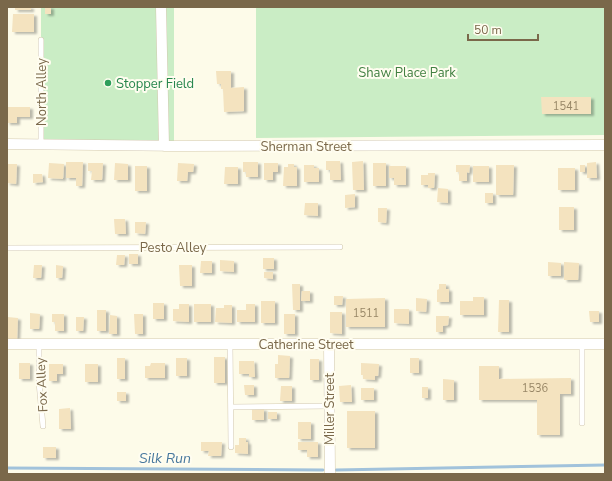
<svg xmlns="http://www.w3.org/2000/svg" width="612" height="481" font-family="'Nunito Sans',sans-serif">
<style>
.green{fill:#caedc5}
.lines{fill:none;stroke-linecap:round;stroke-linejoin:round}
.stream{stroke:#a1c2db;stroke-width:3}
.building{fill:#f4e3bf;filter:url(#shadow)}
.lane-casing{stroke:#d3c9b0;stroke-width:6}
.street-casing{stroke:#d3c9b0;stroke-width:11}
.lane{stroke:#fff;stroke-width:5}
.street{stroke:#fff;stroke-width:10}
.leisure-dot{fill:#2e9e5b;stroke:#fffdf0;stroke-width:1.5}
.labels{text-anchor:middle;stroke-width:4;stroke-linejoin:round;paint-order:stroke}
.number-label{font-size:11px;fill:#988767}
.park-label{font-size:13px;fill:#428042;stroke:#fffdf0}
.leisure-label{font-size:13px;fill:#27864d;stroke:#fffdf0;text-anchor:start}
.street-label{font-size:13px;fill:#7a684a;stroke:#fffdf0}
.water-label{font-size:14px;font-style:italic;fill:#48789d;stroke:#fffdf0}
</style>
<defs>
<filter id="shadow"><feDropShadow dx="3" dy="2" stdDeviation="1" flood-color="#0004"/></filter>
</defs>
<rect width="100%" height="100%" fill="#fdfbe9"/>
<!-- green -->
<path class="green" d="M41,7H174V144H41Z
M256,7H605V135L256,138Z"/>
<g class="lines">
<!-- stream -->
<path class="stream" d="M7,468L323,470
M336,470L605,465"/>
</g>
<!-- building -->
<path class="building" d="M15,7H31V10H15Z
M45,7H51V14H45Z
M13,14H34V32H12Z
M216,71H231V88L244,87V111L224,112L223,89H221V84H217Z
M541,97H591V114H542Z
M7,107H30V117H17V123H7Z
M326,161H340L341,180H330V170H326Z
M363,161L364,190H353L352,162Z
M66,162H83L82,186H76V178H66Z
M243,162H258V177H246V172H243Z
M596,162L597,178H587V163Z
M49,163L64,164L63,179L48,178Z
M88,163H103L102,180H91L92,171H88Z
M115,163L128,164V180H114Z
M178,163L194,164L193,172H188L187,181H177Z
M264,163H278V172H273V180H264Z
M373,163H386V186H373Z
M7,164H17L16,184L7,183Z
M288,164H294V167H297V186H283L284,167H288Z
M304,165H314V168H319V182H304Z
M456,165H470L469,173L467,172V181H459V172H456Z
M496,165H514L513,195H496Z
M580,165H585V172H580Z
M135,166H147V191H135Z
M389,166H406V185H394V178H389Z
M473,166H489V182H473Z
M225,167H238V184H224Z
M558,168H575V190H558Z
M428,173H435L434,188H428V185H421V175H428Z
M33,174H42L43,182L33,183Z
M438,188L448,189V203L437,202Z
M485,193H493V203H485Z
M355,194V207L345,208V195Z
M305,203H318V216L304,215Z
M559,207H574V230H559Z
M378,208H387L386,223L378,222Z
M114,219H125L126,234H115Z
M135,222H146L145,234L135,233Z
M129,254H138V264H129Z
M117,255H125L124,265H116Z
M263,258H274V269H263Z
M220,260L234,261V272L220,271Z
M201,261H212V273H200Z
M548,262L561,263V276H548Z
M564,262L579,263L578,280H564Z
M34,265H42L41,278H33Z
M56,265L63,266L62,278H56Z
M179,265H192V286H180Z
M264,272H273V279L264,278Z
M292,284H300V310H293Z
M439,284H446V289H449V302H437V290L439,289Z
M302,291H310V301H301Z
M334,296H343L342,305H334Z
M473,297H484V315H460V301H473Z
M385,298V327H346V299Z
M416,298L427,299L426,312L416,311Z
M499,300H509V332H498Z
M261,301H275V323H261Z
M153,303H164V319H153Z
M179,304H189V322L173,321V309H179Z
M194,304H211V322H194Z
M246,304H255V322H237V310H246Z
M224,305H232V323L215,322L216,308H224Z
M394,309H409V324L394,323Z
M97,310H106V331H97Z
M589,311H599V322H590Z
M330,312H342V334L330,333Z
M30,313L40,314L39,329H30Z
M52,314H64V331H55V322H52Z
M134,314H143V334H135Z
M284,314H295V334H284Z
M110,315L117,316V334H109Z
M436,316H449L448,325L443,326V332H436Z
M7,317L18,318L17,340L7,339Z
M76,317H84L83,331H76Z
M278,355L290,356L289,378H275V364H278Z
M214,357H225V383H214Z
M117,358H125V379H117Z
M176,358H187V376H176Z
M410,358H419V373H410Z
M310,359H319V380H310Z
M239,361H254L255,377H249V374H239Z
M19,363H30V379H19Z
M151,363H165V378H145V366H150Z
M361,363L379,364L378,376H375V380L363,379V375H361Z
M49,364H63V374H57V381H49Z
M85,364H98V382H85Z
M479,366H499V379L571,378V394H560V435H537V400H479Z
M443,379L454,380V400H443Z
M244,385H254V395H245Z
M351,385L352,402H340L339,386Z
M281,386H292V401H280Z
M422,387H428V398H422Z
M361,388H374V400H361Z
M117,392H126V401H117Z
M70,408L71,429H59V409Z
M252,409H264V420H252Z
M347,411H375V448H347Z
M268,412H277V419H268Z
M298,422H311V439H298Z
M239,438H246V442H248V454L235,453V445H239Z
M201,442H222L221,456H208L209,451H201Z
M298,442H318V457H307V450H298Z
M43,447H56V458H43Z"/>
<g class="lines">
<!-- lane casing -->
<g class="lane-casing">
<path id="lane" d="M41,40V144
M7,248L340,247
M39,344V382L43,426
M230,344L231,447
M582,344V423
M231,407L329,406"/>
</g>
<!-- street casing -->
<g class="street-casing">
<path id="street" d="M161,7L164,146
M7,144L186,146L605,145
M7,344H605
M329,344L330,474"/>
</g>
<!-- lane -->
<use href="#lane" class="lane"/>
<!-- street -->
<use href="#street" class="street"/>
</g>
<!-- markers -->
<circle class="leisure-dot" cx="108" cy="83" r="4"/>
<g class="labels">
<!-- number labels -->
<g class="number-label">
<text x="566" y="110">1541</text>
<text x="366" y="317">1511</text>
<text x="535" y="392">1536</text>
</g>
<!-- park labels -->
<g class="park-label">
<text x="407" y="77">Shaw Place Park</text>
</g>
<!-- leisure labels -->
<g class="leisure-label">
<text x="116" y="88">Stopper Field</text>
</g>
<!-- street labels -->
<g class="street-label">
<text transform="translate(41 92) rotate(-90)" y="5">North Alley</text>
<text x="306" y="151">Sherman Street</text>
<text x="173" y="252">Pesto Alley</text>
<text x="306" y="349">Catherine Street</text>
<text transform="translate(41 385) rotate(-93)" y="5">Fox Alley</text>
<text transform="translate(329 409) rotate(-90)" y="5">Miller Street</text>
</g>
<!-- water labels -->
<g class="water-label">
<text x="165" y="463">Silk Run</text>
</g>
</g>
<!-- border -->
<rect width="612" height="481" fill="none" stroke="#7a684a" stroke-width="16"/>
<!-- scale -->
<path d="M468 34v6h70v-6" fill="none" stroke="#7a684a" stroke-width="2"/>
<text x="474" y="34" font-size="12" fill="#7a684a" stroke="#fffdf0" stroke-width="3" paint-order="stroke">50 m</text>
</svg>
